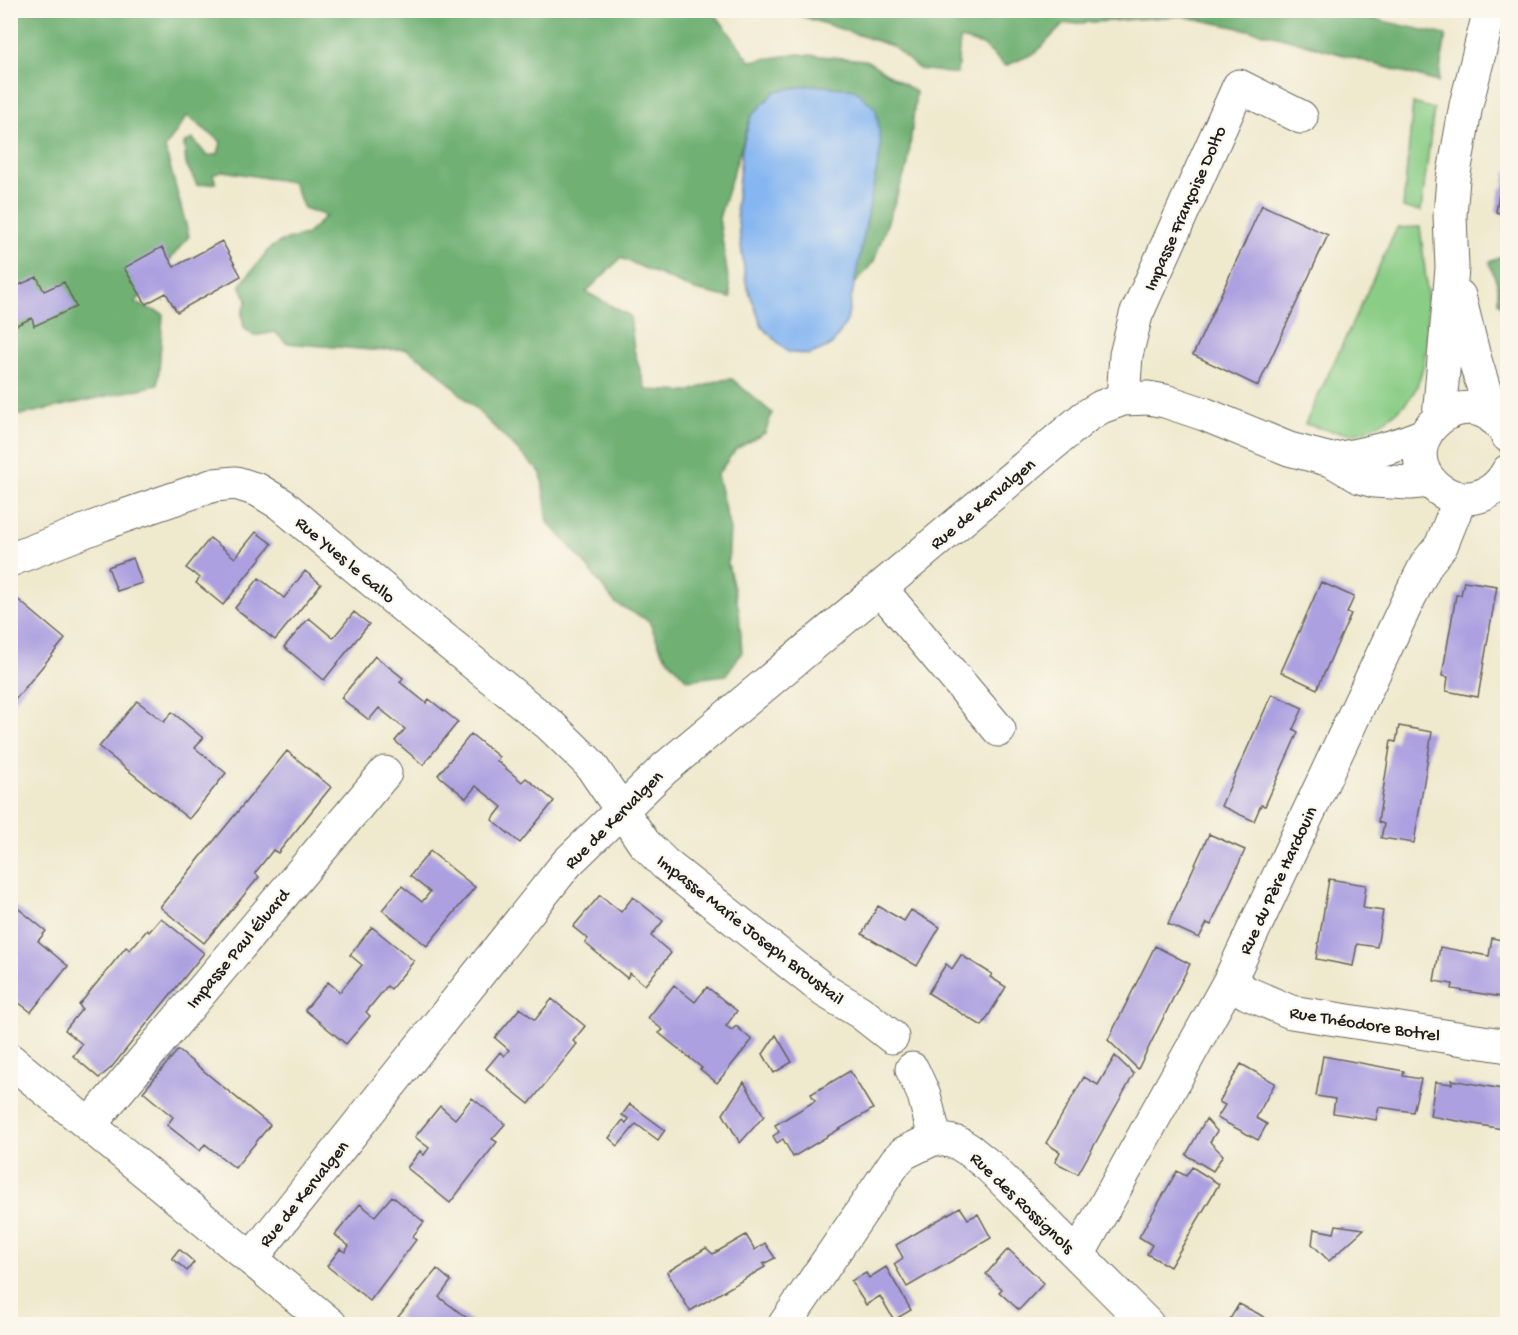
<svg xmlns="http://www.w3.org/2000/svg" width="1518" height="1335" font-family="'Gochi Hand',sans-serif">
<style>
.green{fill:#8acd86;stroke:#537451;stroke-width:1.5}
.forest{fill:#6fb073;stroke:#466648;stroke-width:1.5}
.water{fill:#85b6f1;stroke:#506986;stroke-width:1.5}
.building{fill:#aca0e0}
.lines{fill:none;stroke-linecap:round;stroke-linejoin:round}
.minor-casing{stroke:#66645a;stroke-width:35}
.major-casing{stroke:#66645a;stroke-width:35}
.minor{stroke:#fff;stroke-width:33}
.major{stroke:#fff;stroke-width:33}
.labels{text-anchor:middle;stroke-width:4.5;stroke-linejoin:round;paint-order:stroke}
.street-label{font-size:18px;fill:#1c1c1c;stroke:#fbf7ec}
</style>
<rect width="100%" height="100%" fill="#fbf7ec"/>
<filter id="ink" filterUnits="userSpaceOnUse"><feTurbulence type="fractalNoise" baseFrequency=".0167" numOctaves="2"/><feDisplacementMap in="SourceGraphic" scale="12" xChannelSelector="R" yChannelSelector="G"/><feConvolveMatrix kernelMatrix="1 2 1 2 8 2 1 2 1" color-interpolation-filters="sRGB"/></filter>
<filter id="wash" filterUnits="userSpaceOnUse"><feTurbulence type="fractalNoise" baseFrequency=".008" numOctaves="4" result="noise"/><feDisplacementMap in="SourceGraphic" scale="24" xChannelSelector="R" yChannelSelector="G"/><feGaussianBlur stdDeviation="1.35" result="paint"/><feColorMatrix in="noise" values="0 0 0 0 0 0 0 0 0 0 0 0 0 0 0 0 0 1.4 0 .05"/><feComposite in="paint" operator="in"/></filter>
<g filter="url(#wash)">
<rect width="100%" height="100%" fill="#efe9ce"/>
<!-- green -->
<path class="green" d="M1413,103L1434,109L1421,211L1403,208Z
M1420,227C1426,273 1436,351 1414,392C1408,403 1398,410 1388,418C1379,424 1362,434 1350,433C1335,433 1320,428 1305,424L1397,228Z"/>
<!-- forest -->
<path class="forest" d="M1320,10L1369,18L1446,35L1438,82L1277,36L1182,16L1064,24L1035,53L1005,66L983,45L960,39L957,74L919,69L892,46L786,11Z
M10,11H713L750,61L798,54L866,60L916,92L908,164L874,261L854,285L881,147L751,116L719,218L731,298L695,290L621,258L586,292L630,316L634,350L646,390L688,392L720,380L732,379L772,413L765,433L736,449L717,475L730,530L728,564L739,610L742,652L726,675L687,680L662,652L649,621L615,603L582,560L548,522L541,473L433,367L406,349L372,350L286,343L275,332L254,336L244,328L242,314L247,300L240,285L270,248L282,241L306,235L326,216L304,208L292,182L223,171L213,174L216,183L197,185L186,164L184,143L193,139L207,156L218,154L221,142L187,116L165,148L189,236L135,303L163,314L158,385L11,417Z
M1501,257H1507V307L1502,306L1498,302V286L1489,262Z"/>
<!-- water -->
<path class="water" d="M812,85L854,89L876,109L881,147L847,321L832,345L809,355L788,352L762,327L746,283L736,207L742,148L751,116L776,91Z"/>
<g id="blocks">
<!-- building -->
<path class="building" d="M1506,172H1508V232L1503,231L1506,215L1496,212L1500,188H1503Z
M1262,205L1328,235L1258,386L1193,355Z
M222,241L241,276L177,312L166,293L146,304L124,268L162,247L174,267Z
M37,277L44,291L64,282L76,307L34,326L32,318L10,328V307L14,305L10,297V289Z
M256,532L272,544L223,605L196,583L200,578L186,568L210,538L235,558Z
M133,558L142,583L117,591L108,567Z
M305,571L321,584L275,640L235,608L259,578L284,598Z
M1464,581L1497,586L1478,697L1446,691L1448,677L1442,676L1456,595H1461Z
M1321,582L1354,597L1347,613L1351,614L1317,689L1281,672Z
M15,597L65,639L10,706V602Z
M354,612L369,624L324,680L284,647L309,618L333,638Z
M375,656L403,678L400,682L426,703L429,699L458,722L423,765L395,741L405,729L379,708L369,720L341,698Z
M1272,694L1303,708L1293,729L1298,732L1265,806L1261,805L1254,821L1221,806Z
M137,701L164,722L172,712L203,738L195,748L226,773L189,819L99,747Z
M1399,726L1432,732L1414,843L1381,838L1384,824L1378,822L1391,741L1396,742Z
M471,734L499,757L497,761L522,782L526,778L554,801L520,843L492,820L502,807L476,786L466,798L438,775Z
M287,751L331,787L278,853L273,850L255,873L259,877L204,943L160,907Z
M1209,834L1245,850L1211,925L1207,923L1199,938L1168,924Z
M430,851L475,887L427,946L382,910L402,886L422,902L430,892L410,876Z
M1329,879L1366,885L1363,908L1383,911L1377,947L1357,944L1353,966L1316,959Z
M600,895L621,912L633,897L663,921L651,936L671,953L645,985L630,973L627,978L585,943L588,939L573,927Z
M14,905L46,931L38,941L68,966L31,1012L10,996V910Z
M878,906L904,921L911,910L940,927L917,966L862,934Z
M161,918L204,953L111,1068L99,1078L73,1056L82,1044L65,1030L82,1009L79,1005L126,947L130,950L147,930L149,932Z
M372,927L414,961L391,989L387,986L366,1012L370,1016L346,1044L305,1010L328,982L340,992L362,965L350,955Z
M1492,938L1502,940L1500,952L1508,953V998L1452,989L1453,984L1434,981L1440,947L1489,956Z
M1155,946L1190,964L1138,1069L1108,1040Z
M961,955L992,974L990,977L1006,987L982,1026L928,993L946,964L952,969Z
M674,985L695,1002L707,987L737,1011L726,1026L732,1030L736,1026L752,1040L717,1083L700,1069L702,1068L659,1033L663,1030L648,1018Z
M552,999L585,1026L573,1041L577,1044L529,1104L486,1069L500,1052L504,1056L509,1050L495,1038L520,1008L535,1020Z
M776,1035L792,1062L774,1073L763,1054Z
M178,1050L270,1125L235,1168L205,1144L200,1151L167,1125L173,1117L143,1092Z
M1115,1056L1134,1074L1078,1174L1055,1162L1060,1152L1046,1143L1084,1077L1098,1085Z
M1323,1056L1404,1071L1403,1076L1421,1079L1413,1112L1379,1107L1376,1120L1333,1113L1335,1099L1316,1096Z
M1241,1064L1275,1083L1256,1118L1267,1124L1258,1140L1217,1118L1225,1105L1219,1102Z
M850,1071L873,1109L793,1157L783,1139L777,1143L773,1136L779,1132L775,1125L815,1101L811,1094Z
M1452,1080L1508,1090V1130L1430,1116L1435,1082L1452,1084Z
M744,1082L764,1116L740,1143L723,1114Z
M472,1098L505,1124L492,1139L497,1142L450,1203L407,1168L420,1151L424,1155L429,1148L415,1137L440,1106L455,1119Z
M630,1104L665,1130L658,1140L636,1124L618,1146L609,1138L623,1120L626,1123L629,1119L622,1115Z
M1206,1119L1217,1131L1210,1142L1223,1155L1213,1171L1186,1155Z
M1192,1167L1219,1184L1170,1267L1147,1254L1152,1245L1139,1237L1177,1171L1186,1176Z
M392,1196L424,1222L412,1237L416,1240L370,1301L327,1266L340,1249L345,1252L349,1246L335,1235L360,1204L375,1216Z
M960,1207L968,1219L978,1214L991,1238L907,1287L894,1264L903,1258L896,1245Z
M1336,1225L1364,1229L1329,1261L1312,1244L1314,1229L1334,1233Z
M746,1235L755,1250L765,1243L775,1258L763,1264L765,1267L690,1311L667,1272L706,1248L713,1254Z
M179,1249L194,1262L187,1271L172,1258Z
M1008,1249L1044,1283L1019,1310L999,1292L1002,1289L986,1274Z
M886,1267L911,1310L894,1320L880,1296L866,1305L851,1281L866,1273L869,1278Z
M437,1269L451,1281L439,1297L475,1324H408L398,1317Z
M1239,1304L1257,1313L1275,1324H1227Z"/>
</g>
</g>
<g filter="url(#ink)">
<use href="#blocks" fill-opacity="0" stroke="#66645a" stroke-width="1.5"/>
<g class="lines">
<!-- minor casing -->
<g class="minor-casing">
<path id="minor" d="M1123,399L1126,355L1136,315L1239,86L1301,117
M1331,460C1364,454 1395,448 1426,434
M10,560L118,518L214,485L236,483L258,490L281,504L398,602L550,725L590,764L644,843L665,864L825,991L860,1012L892,1037
M880,588L999,730
M1229,982L1247,993L1291,1012L1508,1046
M10,1060L330,1324
M912,1069L924,1095L935,1138
M90,1124L385,773
M1078,1255L1229,982L1410,596L1427,563L1441,546L1460,499
M251,1259L567,863L664,769L1085,417L1101,407L1123,399L1148,398L1165,401L1204,414L1289,449L1331,460L1360,477L1374,481L1410,483L1430,481
M785,1324L896,1161L904,1153L935,1138L958,1143L969,1150L989,1166L1147,1324"/>
</g>
<!-- major casing -->
<g class="major-casing">
<path id="major" d="M1459,296L1474,357L1493,418
M1439,417L1452,268L1450,215L1453,179L1466,105L1490,10
M1508,436C1471,368 1386,441 1435,486C1445,495 1456,499 1469,498C1486,497 1500,486 1508,471"/>
</g>
<!-- minor -->
<use href="#minor" class="minor"/>
<!-- major -->
<use href="#major" class="major"/>
</g>
</g>
<g class="labels">
<!-- street labels -->
<g class="street-label">
<text transform="translate(1184 208) rotate(-66)" y="6">Impasse Françoise Dolto</text>
<text transform="translate(982 503) rotate(-40)" y="6">Rue de Kervalgen</text>
<text transform="translate(346 559) rotate(40)" y="6">Rue Yves le Gallo</text>
<text transform="translate(613 819) rotate(-45)" y="6">Rue de Kervalgen</text>
<text transform="translate(1277 880) rotate(-65)" y="6">Rue du Père Hardouin</text>
<text transform="translate(751 929) rotate(38)" y="6">Impasse Marie Joseph Broustail</text>
<text transform="translate(237 948) rotate(-50)" y="6">Impasse Paul Éluard</text>
<text transform="translate(1365 1023) rotate(9)" y="6">Rue Théodore Botrel</text>
<text transform="translate(303 1193) rotate(-51)" y="6">Rue de Kervalgen</text>
<text transform="translate(1023 1202) rotate(44)" y="6">Rue des Rossignols</text>
</g>
</g>
<!-- margin -->
<rect width="1518" height="1335" fill="none" stroke="#fbf7ec" stroke-width="36"/>
</svg>
